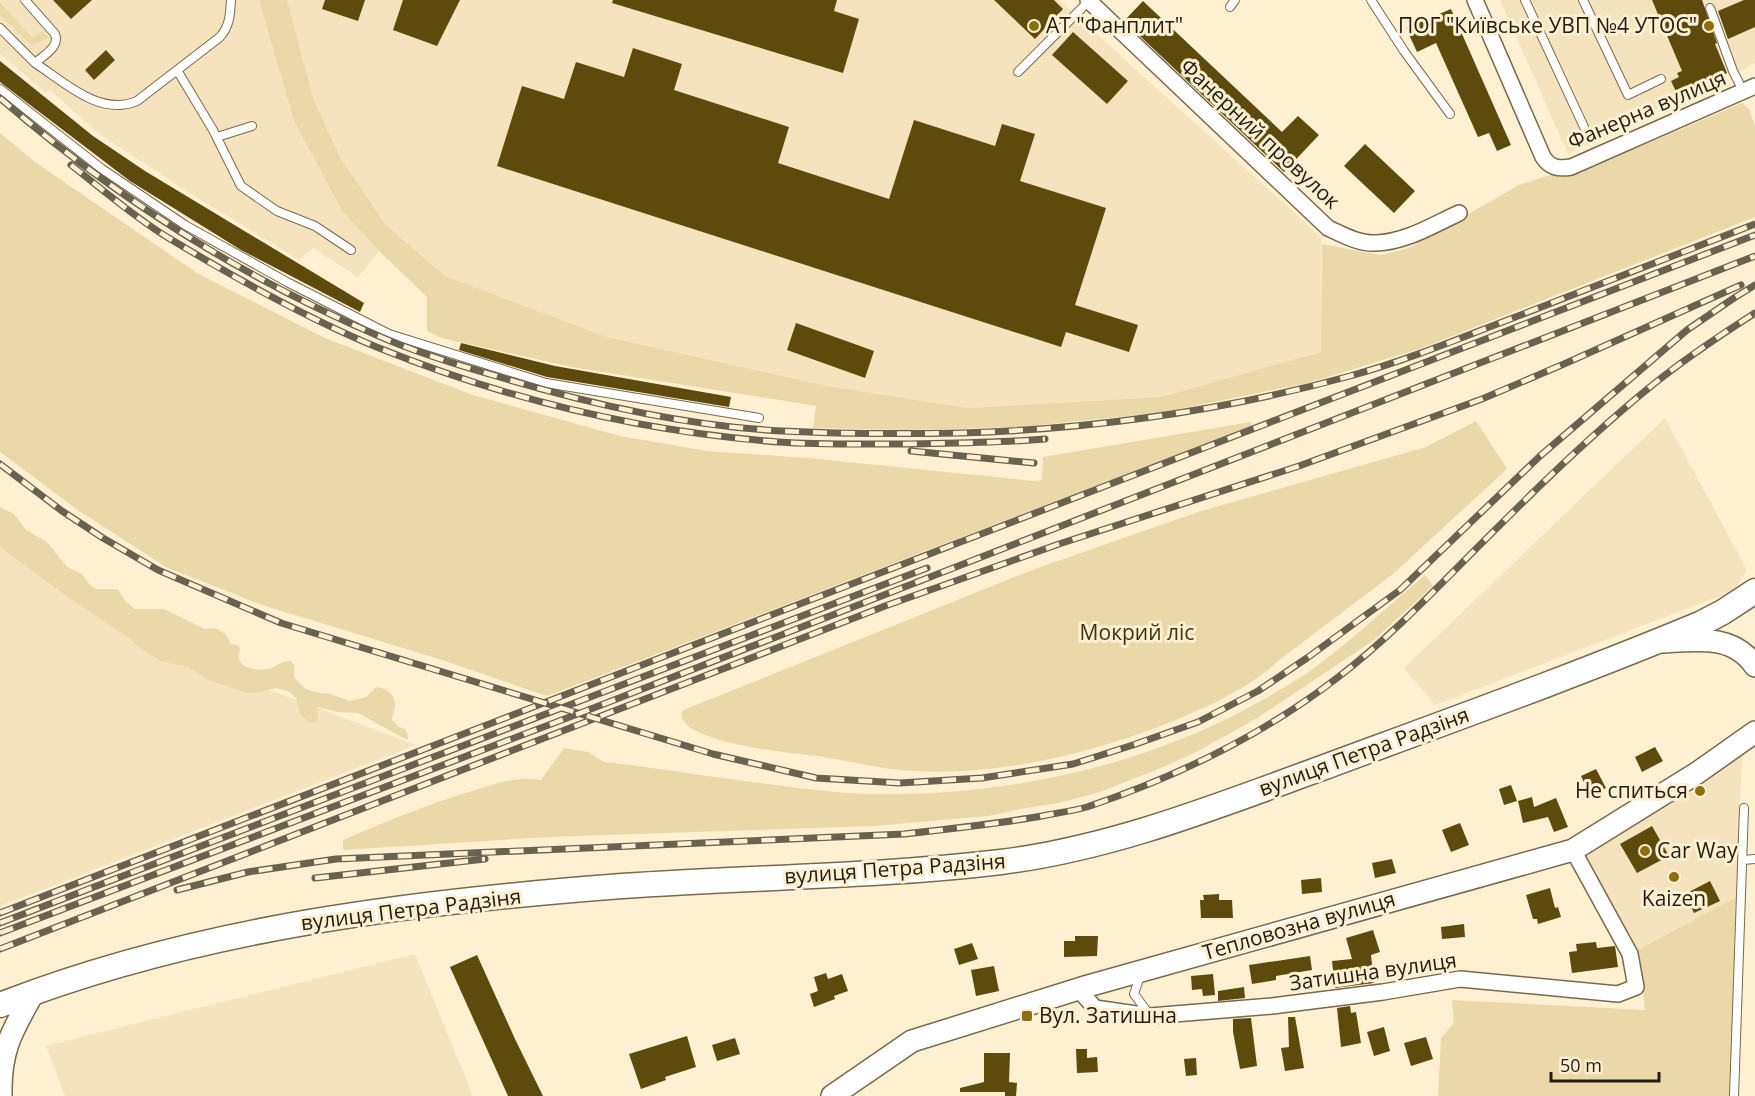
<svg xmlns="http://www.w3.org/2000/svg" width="1755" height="1096" font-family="'Open Sans',sans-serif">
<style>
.built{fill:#f4e3bc}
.green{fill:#ebd8a8}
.building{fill:#5f4a0e}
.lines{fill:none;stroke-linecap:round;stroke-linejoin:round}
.lane-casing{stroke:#776b4e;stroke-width:10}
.street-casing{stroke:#776b4e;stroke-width:18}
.secondary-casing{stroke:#776b4e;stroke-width:24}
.primary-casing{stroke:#776b4e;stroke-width:27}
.lane{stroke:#fff;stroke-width:8}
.street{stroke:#fff;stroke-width:15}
.secondary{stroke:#fff;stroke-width:21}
.primary{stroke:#fff;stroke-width:24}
.rail-casing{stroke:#6a6250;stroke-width:7}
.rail{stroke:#fef0d0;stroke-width:4.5;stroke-dasharray:14;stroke-linecap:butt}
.poi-dot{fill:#8c6e10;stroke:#fef0d0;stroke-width:2}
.labels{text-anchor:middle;stroke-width:6;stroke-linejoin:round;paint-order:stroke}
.poi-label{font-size:21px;fill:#221e12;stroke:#fef0d0;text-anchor:start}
.street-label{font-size:21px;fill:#221e12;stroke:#fef0d0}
.park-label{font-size:21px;fill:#3f3211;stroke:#fef0d0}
</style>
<rect width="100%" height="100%" fill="#fef0d0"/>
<!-- built -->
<path class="built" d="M0,0H259L294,121L342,211L379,251L358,277L313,248L299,260L188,192L98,133L51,91L45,92L0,54Z
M287,0H1059L1321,237V352L1161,397L968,408L827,386L607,337L445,276L386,225L341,159L314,101Z
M1500,0H1755V63L1739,72H1729L1702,85L1701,88L1568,154Z
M1665,418L1747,570L1733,591L1435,705L1404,668Z
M0,536L189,660L416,745L0,906Z
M1742,755L1736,897L1638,950L1582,854L1679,798Z
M415,954L473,1096H65L46,1046Z"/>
<!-- green -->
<path class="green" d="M259,0H287L314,101L341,159L386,225L445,276L607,337L827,386L968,408L1161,397L1321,352L1322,244L1381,255L1409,248L1519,185L1553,174L1579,173L1742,103L1749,109L1755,127V217L1422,348L1308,383L1159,413L1019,427L908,430L813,428L816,406L572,367L441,338L427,331V297L379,251L342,211L294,121Z
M0,3L33,38L42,31L49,38L31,45L0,15Z
M0,133L35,162L197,273L325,338L470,394L620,436L707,451L808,458L1034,481L1042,480L1043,457L1251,422L1252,426L547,696L439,659L262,605L166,567L79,511L0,452Z
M1476,421L1507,469L1393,574L1278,661C1232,706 1119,744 1055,758C1010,768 961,774 915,771C887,770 858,763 830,758C788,752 734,749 696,731C688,727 680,721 682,711L686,709L1032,570L1198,512L1426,447Z
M0,507L14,514L26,530L47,542L67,567L82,574L90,585L97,589H118L126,602L135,609H164L205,629L215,628L226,634L231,644L238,645L240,649C234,668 253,671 268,669C277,667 282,660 291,661L294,665V677L304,688L314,692L330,694L350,701L366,697L376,687C386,688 396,694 395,706C395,711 392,715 392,720L399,727L405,729L408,737L407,740L358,713L337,712L317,707L318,719L315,722H309L301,715L296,698L290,692L276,688L256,693H247L209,680L188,667L161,661L151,655L140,648L129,638L71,599L0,547Z
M1425,575L1433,586L1374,640L1259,717L1200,750L1166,766L1097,793L1059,803L1020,809L989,816L875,826L548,837L343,850V840C385,822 425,805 469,792C493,784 515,776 541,780L564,748L588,752L604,762L631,765C679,772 727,779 775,785C807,789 838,793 870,794C1009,796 1151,766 1271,695C1284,687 1297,680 1310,671C1350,642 1387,607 1425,575Z
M1736,897L1730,1096H1438L1441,1038L1454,1023L1452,1000L1645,1010L1638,950Z"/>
<!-- building -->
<path class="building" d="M53,0H92L71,19Z
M325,0H365L358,21L322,9Z
M403,0H460L437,46L393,30Z
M613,0H837L834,11L859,19L843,73L612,3Z
M994,0H1054L1063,9L1035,39Z
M1652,0H1702L1717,43L1715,44L1727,73L1679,98L1671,81L1679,77L1677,73L1682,71Z
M1744,0H1755V27L1728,39L1718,11Z
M1143,1L1282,132L1298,116L1319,135L1284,172L1124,21Z
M1451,9L1511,145L1497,151L1489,133L1478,137L1436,43L1417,52L1406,28Z
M1073,32L1128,81L1107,104L1052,55Z
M633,48L682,64L674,90L789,127L778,163L889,199L914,120L995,146L1002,124L1035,134L1020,181L1106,208L1075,305L1138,325L1129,352L1066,332L1061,347L497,166L522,86L564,99L576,62L624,77Z
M106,50L115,60L94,80L85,70Z
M0,61L93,136L145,171L364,303L360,312L241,250L130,181L0,82Z
M1365,144L1415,191L1394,213L1344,166Z
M796,323L874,351L865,378L787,350Z
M461,343L555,366L731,397L729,407L547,377L459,350Z
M1655,747L1663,761L1642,772L1635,757Z
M1596,769L1606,788L1590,796L1581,776Z
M1511,785L1517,801L1504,805L1499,789Z
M1532,797L1534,807L1556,798L1568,827L1554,832L1548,817L1523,823L1518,801Z
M1460,823L1469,845L1451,852L1442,830Z
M1652,826L1669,856L1637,873L1620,844Z
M1392,859L1396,873L1375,878L1372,863Z
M1321,878L1322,892L1302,894L1301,880Z
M1710,881L1720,901L1694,913L1685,894Z
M1550,888L1555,908L1558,907L1561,917L1538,924L1537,919H1533L1526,895Z
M1219,894V900H1232L1233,918H1201L1200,900H1204L1203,895Z
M1464,924L1465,937L1442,939L1441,927Z
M1373,930L1380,952L1371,955L1374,983L1335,988L1332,961L1352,959L1346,938Z
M1075,936H1098L1097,956L1064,957V941H1075Z
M1596,942L1597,948L1615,946L1618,967L1572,973L1569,952L1577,951L1576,944Z
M972,943L978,959L959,965L954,949Z
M477,955L515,1039L543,1096H508L450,967Z
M1310,956L1312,970L1276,976V980L1252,984L1249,965Z
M994,966L999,991L976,996L971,970Z
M826,973L828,979L842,974L848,991L834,996L835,999L814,1007L810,994L818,991L814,977Z
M1213,974L1215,995L1203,996L1202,989L1192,990L1191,976Z
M1244,987L1245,998L1218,1001V991Z
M1350,1006L1351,1013L1356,1012L1361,1043L1341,1047L1337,1008Z
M1288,1017H1295L1304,1068L1285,1071L1281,1048L1289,1047Z
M1251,1018L1257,1066L1240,1069L1233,1032V1019Z
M1384,1027L1390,1051L1374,1056L1367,1032Z
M687,1036L696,1067L665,1077L666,1080L641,1089L629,1054Z
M1426,1037L1433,1059L1411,1066L1404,1043Z
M735,1038L740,1054L717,1061L712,1045Z
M1076,1049H1087V1058L1097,1057L1098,1072L1077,1073Z
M984,1053H1010L1009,1082L1017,1083L1016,1096H1005V1092H960V1088L984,1082Z
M1196,1058L1197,1075L1186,1076L1184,1059Z"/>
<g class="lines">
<!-- lane casing -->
<g class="lane-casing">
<path id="lane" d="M1371,0L1404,51L1450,114
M1525,0L1584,127
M1583,0L1628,95L1661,79
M1230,7L1235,0
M1710,8L1733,71L1743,91
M0,28L35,63C44,55 60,47 55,34L25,0
M35,63C64,82 100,117 137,101L220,37C230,26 230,14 231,0
M177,70L213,130L241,186L277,211L315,226L351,250
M1018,72L1089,1
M0,89L102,169L185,225L287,282L389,334L546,383L759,418
M217,137L252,126
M1743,860L1755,859
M1140,976L1134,994L1149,1014
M1734,1096L1744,808"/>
</g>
<!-- street casing -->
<g class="street-casing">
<path id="street" d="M1088,0L1328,228C1343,235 1359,244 1376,243C1406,242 1433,225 1459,213
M1475,0L1543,157C1550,168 1559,169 1571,167L1755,86
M1078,989L1095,1008L1150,1016L1272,1006L1383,992L1460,979L1618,994L1636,987L1630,954L1573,850"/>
</g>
<!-- secondary casing -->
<g class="secondary-casing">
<path id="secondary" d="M1663,642C1697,640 1733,634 1755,666
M1,1096C0,1049 12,1031 34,992
M832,1096L912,1041L1088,986L1573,850L1697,773L1755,732"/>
</g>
<!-- primary casing -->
<g class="primary-casing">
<path id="primary" d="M0,1005C198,928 411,902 622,886C748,877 875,877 1001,862C1113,848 1217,806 1322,768C1449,721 1577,675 1702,623L1723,612L1755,591"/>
</g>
<!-- lane -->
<use href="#lane" class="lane"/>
<!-- street -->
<use href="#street" class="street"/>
<!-- secondary -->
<use href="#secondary" class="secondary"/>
<!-- primary -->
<use href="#primary" class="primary"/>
<!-- rail casing -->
<g class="rail-casing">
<path id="rail" d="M0,98C113,196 243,278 381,337C418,353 458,365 496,376C589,404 686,426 782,431C841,434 901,434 961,433C1093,429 1223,411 1350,376C1408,360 1463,337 1518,316C1597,285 1676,255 1755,224
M71,165C102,189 133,216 167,237C235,278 306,318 379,348C506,399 643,432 779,442C821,445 863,444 904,444C951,443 998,443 1045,439
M911,451L1034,463
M0,464L62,511L103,538L158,570L281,623L713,754L816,778L900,783L982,778L1073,764L1133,745L1198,722L1258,691L1307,658L1400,590L1540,456L1687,330L1734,298L1755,285
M315,878L485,859
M177,890L248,872L336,859L904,834C950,829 996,824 1042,816C1056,813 1073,811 1087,807C1176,777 1263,735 1337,678C1396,633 1446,578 1499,526C1547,478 1597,430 1650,387C1683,360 1719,336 1755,313
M0,913L1755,235
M0,923L927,568
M0,933L596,707L1755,256
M0,949L885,606L1059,544L1299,466L1482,399L1564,364L1741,285"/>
</g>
<!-- rail -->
<use href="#rail" class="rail"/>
</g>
<!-- markers -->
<g class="poi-dot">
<circle cx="1034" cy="26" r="6"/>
<circle cx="1709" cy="26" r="6"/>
<circle cx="1700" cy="791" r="6"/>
<circle cx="1645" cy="851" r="6"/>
<circle cx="1674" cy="877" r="6"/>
<rect x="1021" y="1010" width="12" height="12" rx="3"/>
</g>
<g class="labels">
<!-- poi labels -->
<g class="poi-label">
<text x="1046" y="33">АТ "Фанплит"</text>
<text x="1697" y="33" text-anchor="end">ПОГ "Київське УВП №4 УТОС"</text>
<text x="1688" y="798" text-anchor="end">Не спиться</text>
<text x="1657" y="858">Car Way</text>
<text x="1674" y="906" text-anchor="middle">Kaizen</text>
<text x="1039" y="1023">Вул. Затишна</text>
</g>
<!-- street labels -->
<g class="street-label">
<text transform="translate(1647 110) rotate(-23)" y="7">Фанерна вулиця</text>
<text transform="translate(1260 134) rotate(43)" y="7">Фанерний провулок</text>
<text transform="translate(1364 752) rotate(-20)" y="7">вулиця Петра Радзіня</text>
<text transform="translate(895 869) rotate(-4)" y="7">вулиця Петра Радзіня</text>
<text transform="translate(411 910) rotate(-7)" y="7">вулиця Петра Радзіня</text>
<text transform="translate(1299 926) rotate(-16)" y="7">Тепловозна вулиця</text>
<text transform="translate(1373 972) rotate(-8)" y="7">Затишна вулиця</text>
</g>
<!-- park labels -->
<g class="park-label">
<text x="1137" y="640">Мокрий ліс</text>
</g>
</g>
<!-- scale -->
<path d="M1551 1072v9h108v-9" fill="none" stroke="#221e12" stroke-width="3"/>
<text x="1560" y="1072" font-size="18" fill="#221e12" stroke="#fef0d0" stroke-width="4.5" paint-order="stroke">50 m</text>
</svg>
